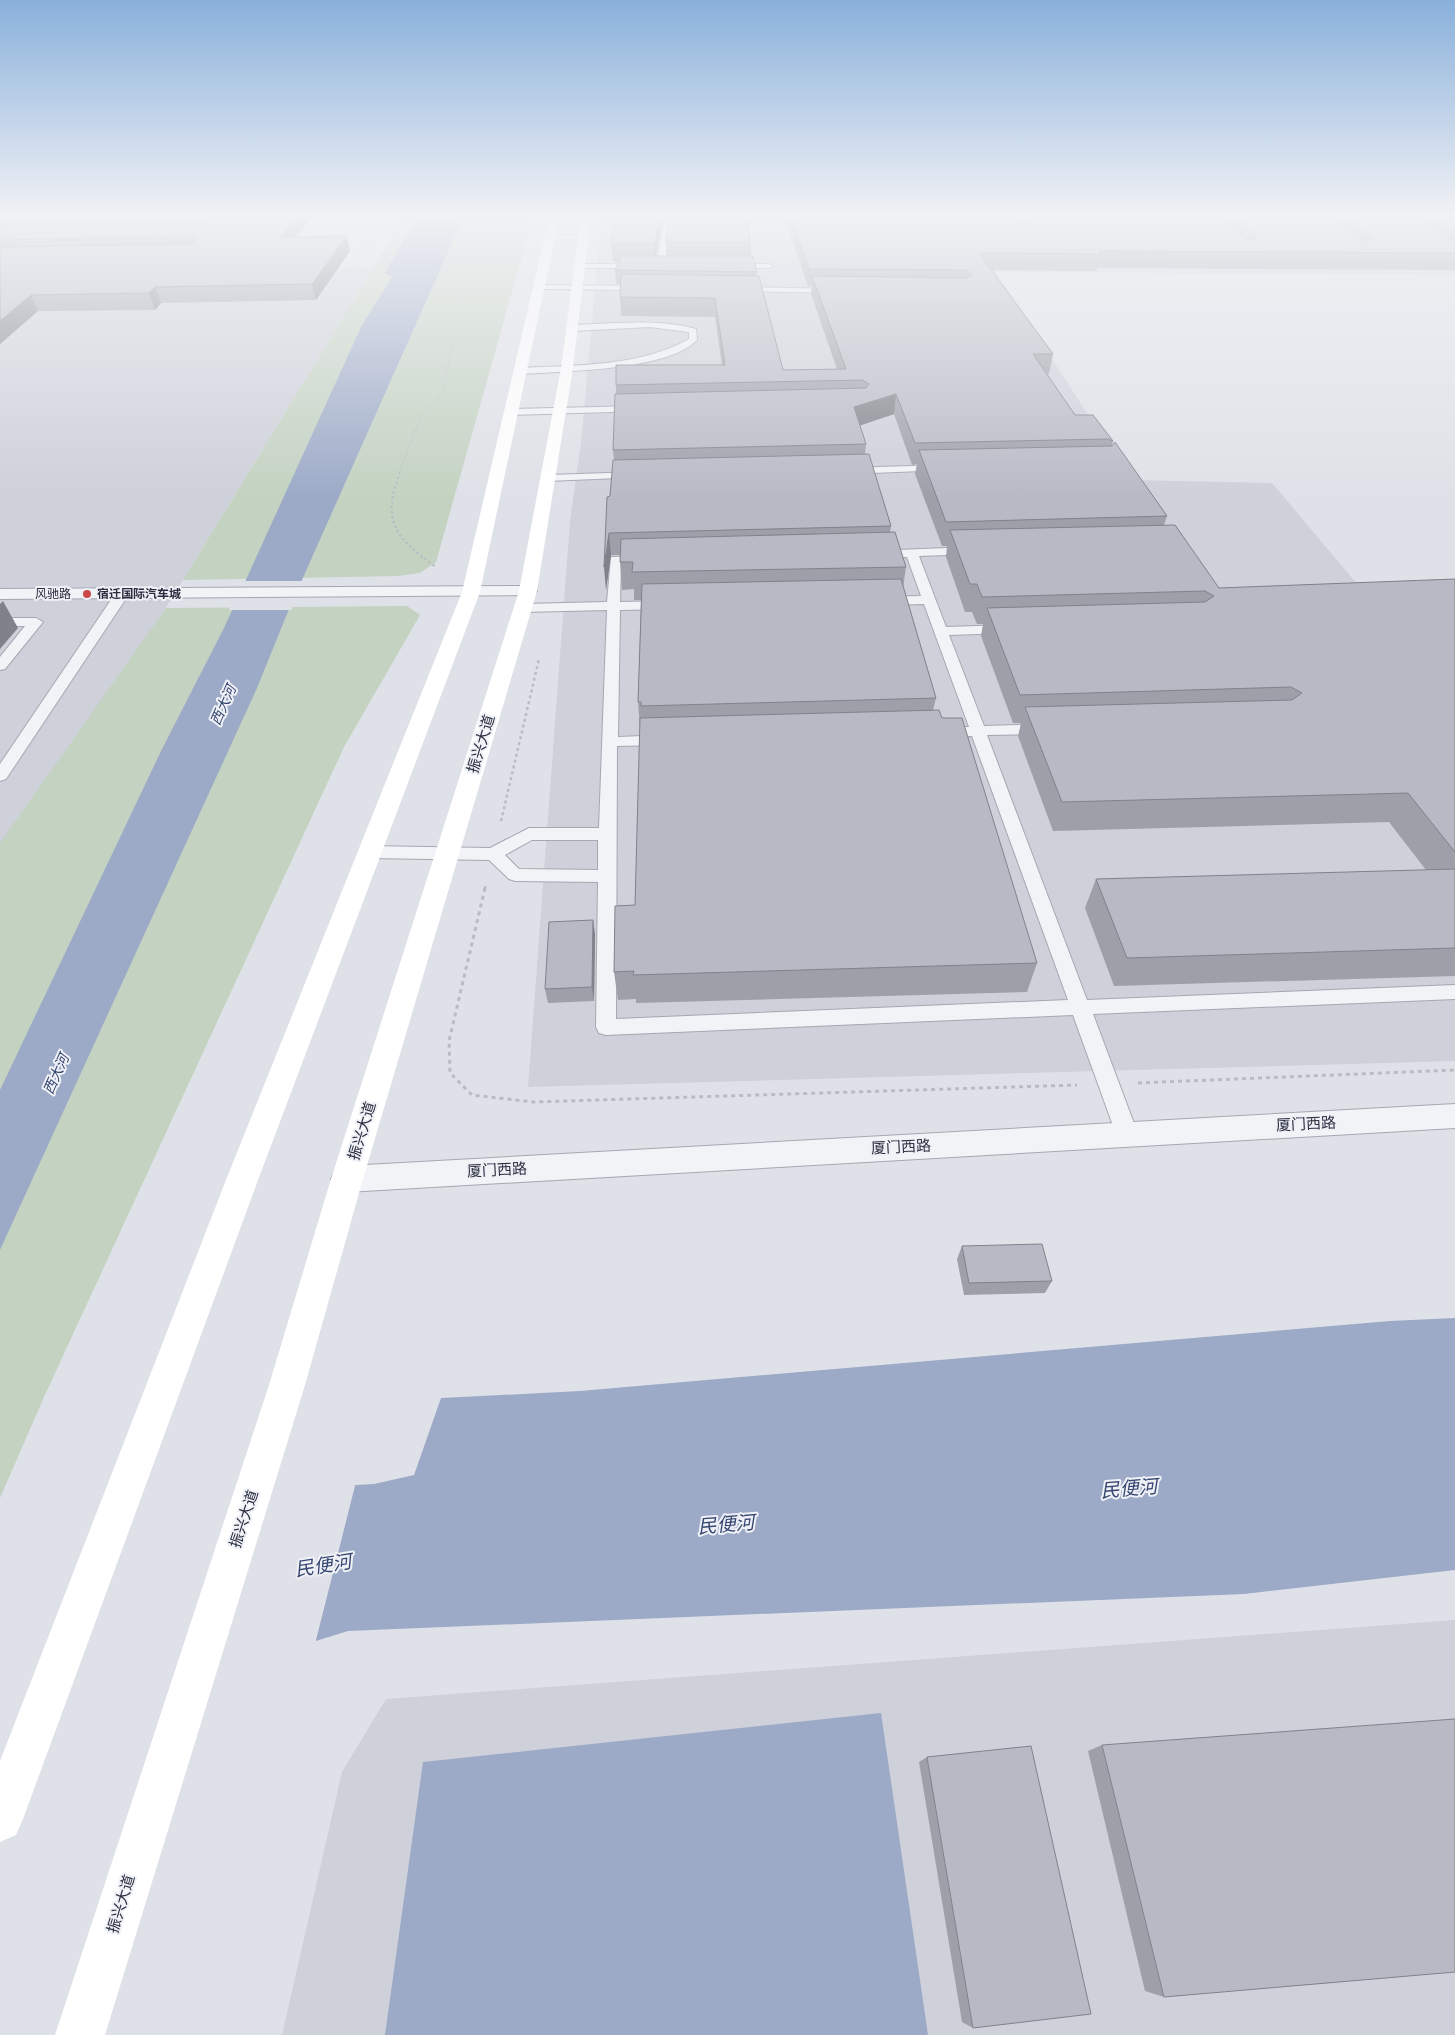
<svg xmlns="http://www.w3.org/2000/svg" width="1455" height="2035" font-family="Arial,'Noto Sans SC',sans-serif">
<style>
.built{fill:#ced0da}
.green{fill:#c3d2c1}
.water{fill:#9caac7}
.pier{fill:#dfe1e8}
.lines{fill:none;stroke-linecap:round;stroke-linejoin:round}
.service-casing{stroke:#a5a7b2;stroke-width:2}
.minor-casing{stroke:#a5a7b2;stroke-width:2}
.tertiary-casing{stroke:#a5a7b2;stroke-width:2}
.path-far3{stroke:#babcc3;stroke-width:1;stroke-dasharray:1 1;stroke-linecap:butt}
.path-far2{stroke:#babcc3;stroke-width:2;stroke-dasharray:2.5 2.5;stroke-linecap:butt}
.path-far1{stroke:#babcc3;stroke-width:2.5;stroke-dasharray:3 3;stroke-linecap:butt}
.path{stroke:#babcc3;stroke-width:3;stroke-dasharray:4 4;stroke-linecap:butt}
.service{fill:#f2f3f6;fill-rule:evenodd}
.minor{fill:#f2f3f6;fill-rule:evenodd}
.tertiary{fill:#f2f3f6;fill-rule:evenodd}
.secondary{fill:#fff;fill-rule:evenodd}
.wall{fill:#9da0a9;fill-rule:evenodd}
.shaded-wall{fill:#80828a}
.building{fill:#b7bac5;stroke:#80828a}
.poi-dot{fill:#c94949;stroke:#eff1f6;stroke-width:2}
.labels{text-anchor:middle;stroke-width:4;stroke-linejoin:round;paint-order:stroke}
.far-street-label{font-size:12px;fill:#292d3f;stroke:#eff1f6}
.far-poi-label{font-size:12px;font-weight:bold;fill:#292d3f;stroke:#eff1f6;text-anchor:start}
.far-water-label{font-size:14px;font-style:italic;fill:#354671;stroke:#eff1f6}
.street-label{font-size:15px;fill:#292d3f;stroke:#eff1f6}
.near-water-label{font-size:19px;font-style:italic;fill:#354671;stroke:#eff1f6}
</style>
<rect width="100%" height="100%" fill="#dfe1e8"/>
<!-- built -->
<path class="built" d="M602,214H1455V275L996,272L1130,480L1272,483L1369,598L1455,596V1061L528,1087L570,521L581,443Z
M0,261L207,270L373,268L0,880Z
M1455,1620V2035H282L342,1772L386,1699Z"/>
<!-- green -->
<path class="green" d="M406,214H534L436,562L420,573L399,576L183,580Z
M407,606L420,615L344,747L44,1397L0,1498V843L166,608Z"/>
<!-- water -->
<path class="water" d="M419,214H465L289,609L257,688L0,1250V1090L162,749L224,628L361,327L392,277L385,273Z
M1455,1318V1570L1244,1594L348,1631L0,1739V1505L374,1484L414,1475L441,1398L580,1391L1390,1321Z
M881,1713L928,2035H385L423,1762Z"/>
<!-- pier -->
<path class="pier" d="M242,581H304L291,610H229Z
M356,1482L315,1644L0,1741V1502Z"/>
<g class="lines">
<!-- service casing -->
<g class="service-casing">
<path id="service" d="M674,216H814L817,218L814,220L670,221L664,268H580L576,266L580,264H657L664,219Z
M583,235H586V239L549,240L545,238L549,236Z
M728,264H769L773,266L769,268H725V264Z
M538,285L646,286L650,288L646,290L535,289L534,287Z
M735,287L839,289L843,291L839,293L732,291L731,289Z
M617,323C644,322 670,322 696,329L697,340C667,371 563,371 520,374L515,371L520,368C576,365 639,367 689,339V332L650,327L572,331L568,328L572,325Z
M641,406L646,409L645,411L511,415L506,412L511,409Z
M943,465L947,466V470L847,474L841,471L847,468Z
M639,472L643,473V477L548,481L542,478L548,475Z
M973,547L979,551L977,554L919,556L946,627L1009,625L1016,629L1009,633L949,635L984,726L1047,724L1055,729L1047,734L987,735L1087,1000L1455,985V999L1093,1014L1138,1134L1135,1140L1127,1143L1119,1140L1116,1134L1073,1015L606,1035L599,1033L596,1027L598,882L515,881L509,879L489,860L369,858L363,856L360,852L363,848L369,846L490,848L529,828H599L607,610L523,612L516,608L523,604L607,602L611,557L646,556L650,557L652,560L650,563L621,564L620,602L668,601L675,605L668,609L620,610L618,737L667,735L675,740L667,745L617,746L616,1019L1068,1000L972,736L939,737L931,732L939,727H969L924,604L880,605L873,601L880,597L921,596L907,557L875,558L869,554L871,551ZM532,840H598V870L519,869L505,855Z
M122,590L129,594L6,779L0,781V764L117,591Z
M0,618H36L43,622L5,669L0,670V657L25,626H0Z"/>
</g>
<!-- minor casing -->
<g class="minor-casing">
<path id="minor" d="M528,586L534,587L537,591L534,595L0,599V589Z"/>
</g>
<!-- tertiary casing -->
<g class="tertiary-casing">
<path id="tertiary" d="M1455,1104V1128L347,1192L336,1189L331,1179L336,1169L347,1166Z"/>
</g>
<!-- path-far3 -->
<path class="path-far3" d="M296,239L323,214
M353,266L391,214
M399,473L421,416L437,401L444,387L454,335L453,317L494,227L495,214"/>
<!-- path-far2 -->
<path class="path-far2" d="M400,472C381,521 395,538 436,567"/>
<!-- path-far1 -->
<path class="path-far1" d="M501,821L539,659
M485,889L486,883"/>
<!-- path -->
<path class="path" d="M485,888L449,1041L450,1073L472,1095L533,1102L1077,1085
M1138,1083L1455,1070"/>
<!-- service -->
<use href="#service" class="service"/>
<!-- minor -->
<use href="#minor" class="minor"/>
<!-- tertiary -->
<use href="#tertiary" class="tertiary"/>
<!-- secondary -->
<path class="secondary" d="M550,214H560L480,592L258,1180L23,1819L16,1835L0,1842V1761L226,1180L462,592Z
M581,214H591L573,368L537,591L363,1179L305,1385L105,2035H55L269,1385L331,1179L519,591L561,368Z"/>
</g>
<!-- wall -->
<path class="wall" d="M0,214H315L296,237L350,251L316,300L161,303L155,310L38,311L0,344Z
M615,214H744L751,242V256L757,272V276L783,370L837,369L811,294L812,286H808L786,222V214H783H1455V270L1097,268V271L992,270L1053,354L1049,374H1046L1075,415L1113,441L1112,446L1167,516L1164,525L1219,588L1455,579V976L1114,986L1085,908L1096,879L1426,870L1389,822L1053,831L1018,736L1021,723H1013L981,636L983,624H977L972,612H965L946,557L947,546H942L915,474L917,464L912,465L894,414L860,425L866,444L865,454L891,526L890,533L906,567L903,588L936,698L933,710L942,718L1037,963L1027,992L636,1003V999L618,1000L614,972L635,905L640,729L638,702L641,600H634V589L622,590L620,562V555H611L606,590L610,496L614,460L613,450L616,394V385L722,365L715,317L621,316L620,297V284H616L615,270L618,262H613L611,243ZM836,214L841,217V218L838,219ZM670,215L666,242L667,256H656L663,217Z
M593,920L595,935L594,1001L548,1003L545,989Z
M962,1246L1052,1281L1045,1293L964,1295L957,1259Z
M1102,1745L1164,1997L1145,1991L1088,1751Z
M927,1757L973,2028L962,2022L919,1762Z"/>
<!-- shaded-wall -->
<path class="shaded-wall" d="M300,214H315L284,252L280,237Z
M660,214H674L663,217L655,262V243Z
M347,236L350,251L316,300L312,284Z
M155,287L161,303L155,310L149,293Z
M31,295L38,311L0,344V321Z
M896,394L894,414L853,428L854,407Z
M609,533L611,555L606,590L604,567Z
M3,601L18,628L0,649V604Z
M593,920L595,935L594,1001L592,987Z"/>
<!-- building -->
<path class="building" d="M0,214H300L280,237L347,236L312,284L155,287L149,293L31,295L0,321V247L193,244L195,242L193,236L0,240V227L205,224L210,218L0,220Z
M615,214H660L655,243H611Z
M670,214H744L751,242H666Z
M790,214H835L838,219L846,217L845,214H1017L1022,223H1032L1027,214H1219L1246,239H1255V233L1233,214H1326L1363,241L1374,238L1340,214H1412L1451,240L1455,238V253L1099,251L1101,254L979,253L1053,354H1033L1075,415H1093L1113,441L1108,439L915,443L896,394L854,407L866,444L613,450L615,394L866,388L869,384L862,380L616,385V365H725L715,298L620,297L621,274L759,276L783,370L846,369L812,276L967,278L972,275L967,270L809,269Z
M1426,214H1455V232Z
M621,256H753L757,272L615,270Z
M1115,442L1167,516L946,522L919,450L1112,446Z
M869,454L891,526L609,533L604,567L607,497L610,496L613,460Z
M1175,525L1219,588L1455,579V852L1408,793L1062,802L1025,707L1292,700L1302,693L1291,687L1020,695L987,608L1205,602L1214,596L1205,591L982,597L977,584H970L950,530Z
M895,532L906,567L632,572L633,562H620L621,539Z
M901,579L936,698L641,706V702H638L642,584Z
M939,710L942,718H962L1037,963L633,975L634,971L614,972L615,906L635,905L640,718Z
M1455,869V948L1127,958L1096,879Z
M593,920L592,987L545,989L549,922Z
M1042,1244L1052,1281L969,1283L962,1246Z
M1455,1719V1972L1164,1997L1102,1745Z
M1031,1746L1091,2014L973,2028L927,1757Z"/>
<!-- sky -->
<linearGradient id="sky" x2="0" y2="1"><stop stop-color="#89b0db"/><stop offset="0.43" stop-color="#f1f2f5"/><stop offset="1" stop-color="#f1f2f5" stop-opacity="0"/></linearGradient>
<rect width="1455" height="499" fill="url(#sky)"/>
<!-- markers -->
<circle class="poi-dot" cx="87" cy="594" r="5"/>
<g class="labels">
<!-- far-street labels -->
<g class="far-street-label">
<text x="53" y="598">风驰路</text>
</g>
<!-- far-poi labels -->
<g class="far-poi-label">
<text x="97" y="598">宿迁国际汽车城</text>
</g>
<!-- far-water labels -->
<g class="far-water-label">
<text transform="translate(223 705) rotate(-66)" y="5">西大河</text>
<text transform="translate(56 1074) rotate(-66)" y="5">西大河</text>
</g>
<!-- street labels -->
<g class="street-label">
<text transform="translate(481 744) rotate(-73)" y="5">振兴大道</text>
<text transform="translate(1306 1124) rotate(-3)" y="5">厦门西路</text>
<text transform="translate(362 1131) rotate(-73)" y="5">振兴大道</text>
<text transform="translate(901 1147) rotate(-3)" y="5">厦门西路</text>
<text transform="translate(497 1170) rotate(-3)" y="5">厦门西路</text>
<text transform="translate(244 1519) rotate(-72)" y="5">振兴大道</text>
<text transform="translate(121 1904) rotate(-73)" y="5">振兴大道</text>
</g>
<!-- near-water labels -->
<g class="near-water-label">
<text transform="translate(1129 1488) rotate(-5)" y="7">民便河</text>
<text transform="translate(726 1524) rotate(-5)" y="7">民便河</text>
<text transform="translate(323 1565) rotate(-9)" y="7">民便河</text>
</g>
</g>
</svg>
